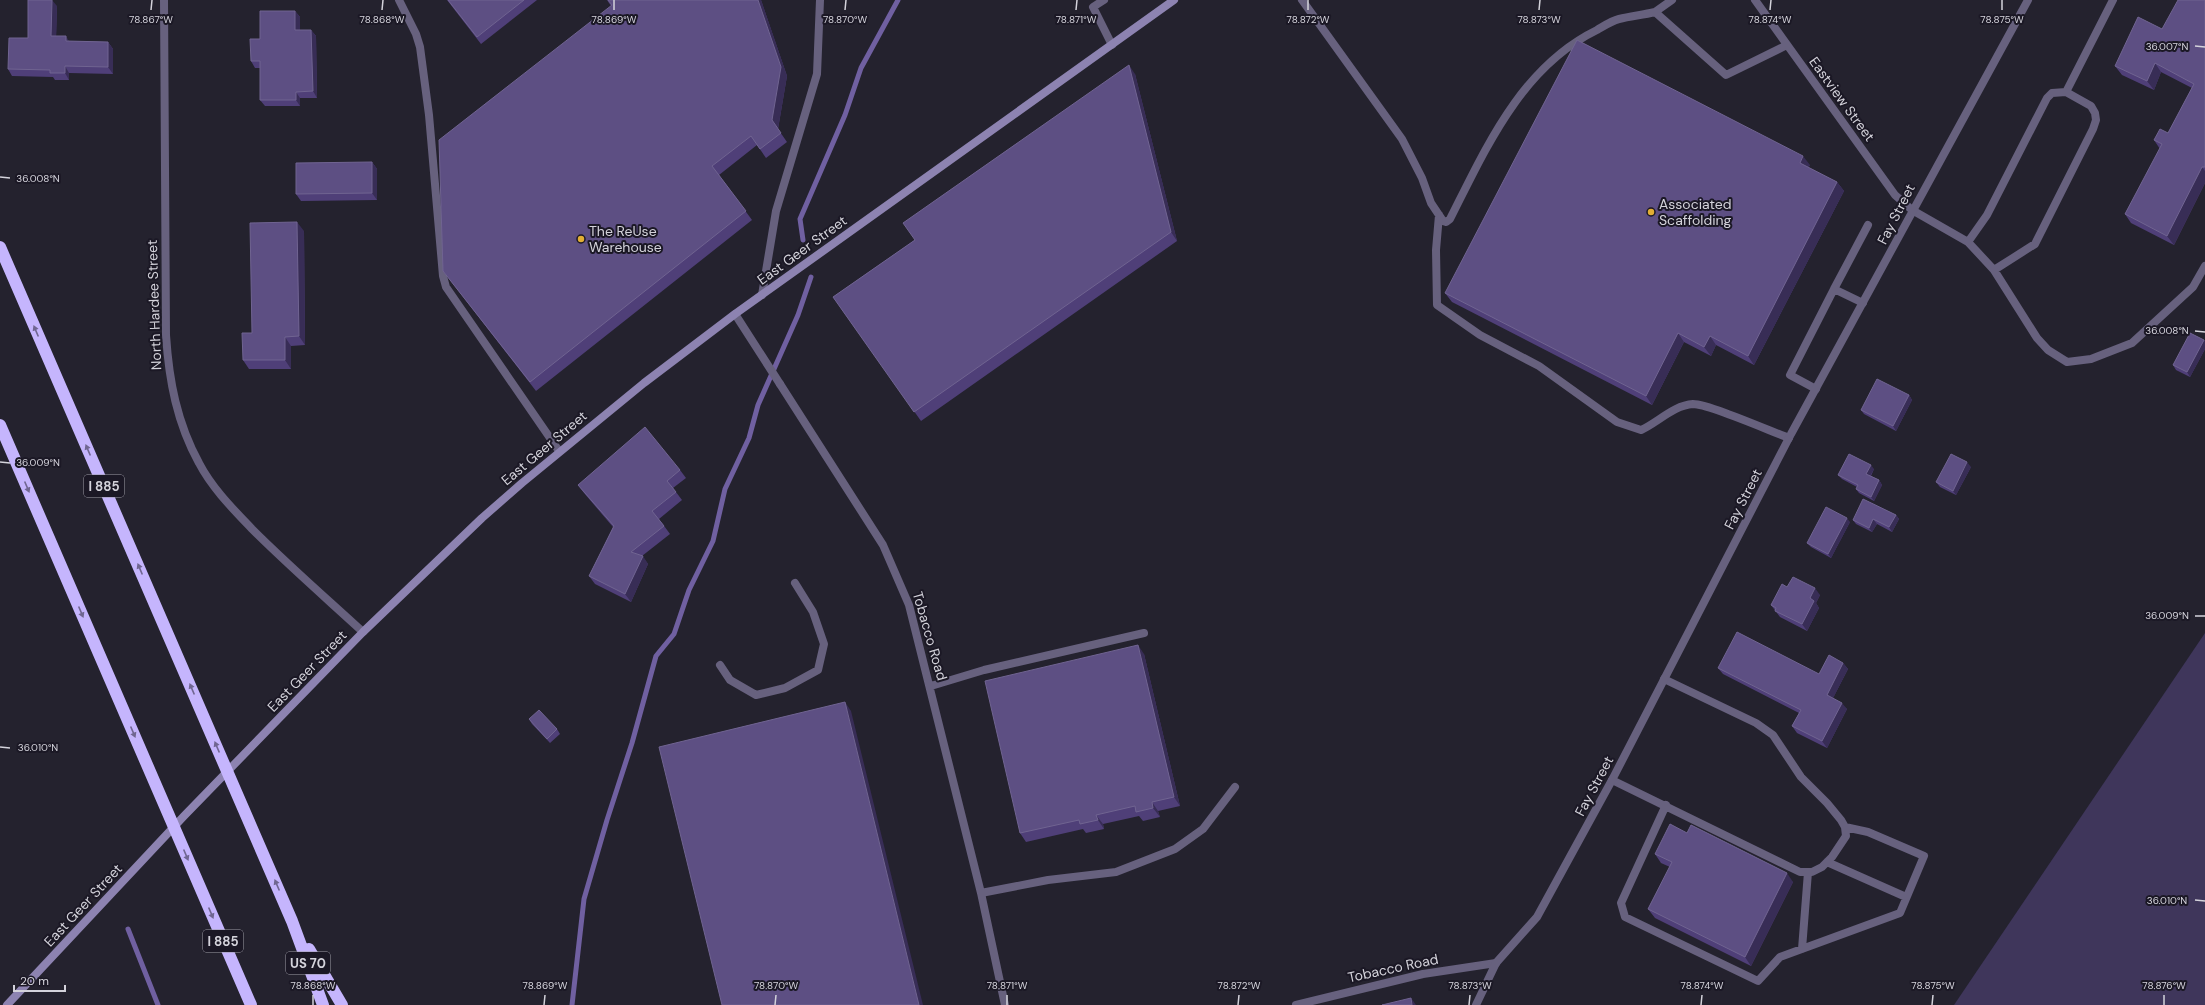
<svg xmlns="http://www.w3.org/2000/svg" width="2205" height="1005" font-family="'DM Sans',sans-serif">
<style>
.green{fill:#3f365b}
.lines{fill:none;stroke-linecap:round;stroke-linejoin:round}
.stream{stroke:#7060a1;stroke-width:5}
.service{stroke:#67617e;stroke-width:8}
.minor{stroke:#67617e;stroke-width:8}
.tertiary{stroke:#67617e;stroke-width:8}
.secondary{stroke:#8d83b1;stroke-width:8}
.motorway{stroke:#c5b5fd;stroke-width:12}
.wall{fill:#4f3f78}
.shaded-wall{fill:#382d56}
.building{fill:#5d4f83;stroke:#706491}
.oneway{fill:#706691}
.ticks{fill:none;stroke:#d4d3db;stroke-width:1.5}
.poi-dot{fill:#e2ae34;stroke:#1b1825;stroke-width:1.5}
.labels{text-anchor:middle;stroke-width:4;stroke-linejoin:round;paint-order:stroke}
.shield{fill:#1b1825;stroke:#9c9ba4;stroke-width:1}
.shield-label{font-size:13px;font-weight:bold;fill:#d4d3db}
.street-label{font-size:14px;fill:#d4d3db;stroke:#1b1825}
.poi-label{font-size:14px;fill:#d4d3db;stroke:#1b1825;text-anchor:start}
.ticks-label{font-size:10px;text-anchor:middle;fill:#d4d3db;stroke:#1b1825;stroke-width:4;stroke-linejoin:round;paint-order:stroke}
</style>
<rect width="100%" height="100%" fill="#24222e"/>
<!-- green -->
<path class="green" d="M2205,633V1005H1954Z"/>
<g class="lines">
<!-- stream -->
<path class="stream" d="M803,240L800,219L845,115L861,68L898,0
M128,929L158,1005
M572,1005L584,899L607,820L632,743L656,656L674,634L689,590L713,541L725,489L749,438L758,405L798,315L811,277"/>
<!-- service -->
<path class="service" d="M399,0L416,34L420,47L429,115L443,276L446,287L559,451
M1104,0L1093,7L1112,45
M1302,0L1402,139L1422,178L1431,203L1443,221L1446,222L1450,219C1486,148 1521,67 1597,30C1604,26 1611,21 1619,19C1631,16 1643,15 1655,12
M1672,0L1655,12L1726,75L1787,45
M1755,0L1895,195L1912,210L1968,242L1994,270L2037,338L2048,350L2067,362L2091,359L2132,343L2193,287L2205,266
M2066,92L2113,0
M1439,215L1436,250L1437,305L1480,335L1539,366L1617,422L1641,430C1657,423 1674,405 1693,404C1709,404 1770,431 1789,438
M1968,242L1987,215L2047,98L2052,93L2066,92L2091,106L2095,113L2096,120L2093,129L2035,244L1994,270
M1834,289L1868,225
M762,295L776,211L817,74L820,0
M780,384L883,545L909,605L981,893L1005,1005
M1816,389L1790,375L1834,289L1863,303
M720,665L730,680L756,695L785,688L818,670L824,644L813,612L795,583
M931,686L984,670L1144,633
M1612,780L1800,872H1812L1822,867L1832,857L1846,836L1845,827L1841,820L1827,803L1801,777L1773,735L1756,723L1664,679
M1666,805L1621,903L1625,917L1758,981L1780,957L1900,913L1924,856L1868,832L1845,827
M1827,862L1906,897
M981,893L1048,880L1116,872L1175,849L1203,829L1235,787
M1802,949L1808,872
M1296,1005L1423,974L1496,963"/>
<!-- minor -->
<path class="minor" d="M735,314L780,384
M1476,1005L1496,963L1537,917L1612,780L1791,434L2028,0"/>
<!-- tertiary -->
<path class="tertiary" d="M164,0L166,335C169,381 177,423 199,463C212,488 233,509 252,529C288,565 326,598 363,632"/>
<!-- secondary -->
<path class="secondary" d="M7,1005L184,816L363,632L482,518L522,483L644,383L735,314L1174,0"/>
<!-- motorway -->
<path class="motorway" d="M0,247L292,921L323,1005
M0,425L251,1005
M309,949L342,1005"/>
</g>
<!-- wall -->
<path class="wall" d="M447,0H537L481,44Z
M607,0H761L787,76L778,129L787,142L766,158L757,145L719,175L752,220L536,391L443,271L611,6Z
M2205,0V183L2174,245L2131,223L2125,214L2160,149L2154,140L2168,133L2192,88L2161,72L2154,90L2122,75L2115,66L2162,29Z
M57,6L56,36L69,41L108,42L113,49V74L69,73V80H55L53,77L12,76L8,69L28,38Z
M295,11L300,17V30H311L316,36L317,98H300V106H265L260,100V68H255L251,61L260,39Z
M1135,74L1177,241L921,421L833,297L915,240Z
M372,162L377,169V200L301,201L296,194Z
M1810,165L1808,168L1837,182L1844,191L1754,365L1716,345L1711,356L1684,342L1652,405L1452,302L1445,293Z
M304,231L305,345L291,346V369H249L243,360L252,333Z
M2204,340L2205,341V349L2190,377L2176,370L2173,365Z
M1909,395L1912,400L1896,431L1864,414L1861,410Z
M1971,467L1956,495L1940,487L1936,482Z
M1874,469L1871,476L1879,480L1882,485L1874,501L1859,493L1856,489L1857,487L1842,479L1838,475Z
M680,470L686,478L673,488L682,500L659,519L670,534L642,556L648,564L631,602L595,584L589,576L613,527L584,493L578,485Z
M1896,515L1899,519L1892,532L1877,524L1872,532L1856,524L1853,520Z
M1850,522L1831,558L1811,547L1807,543Z
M1787,587L1820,595L1816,603L1819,608L1807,631L1780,617L1771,605Z
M1144,654L1180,806L1158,811L1160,817L1143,821L1139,816L1103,824L1104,829L1086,833L1083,829L1026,842L1020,833Z
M1843,663L1848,669L1833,698L1847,709L1827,748L1797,733L1792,726L1799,713L1723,674L1718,668L1819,674Z
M529,719L557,729L560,734L550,743L532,724Z
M1687,833L1793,882L1751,966L1655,918L1648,909L1670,867L1661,863L1655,854Z"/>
<!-- shaded-wall -->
<path class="shaded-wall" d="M52,0L57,6L56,43L51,36Z
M758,0H761L787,76L778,129L787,142L772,120Z
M295,11L300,17V37L295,30Z
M311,30L316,36L317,98L313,91Z
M66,36L70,43L66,41Z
M108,42L113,49V74L108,67Z
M2155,63L2161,72L2154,90L2147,81Z
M1129,65L1135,74L1177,241L1171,232Z
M65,66L69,73V80L65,73Z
M296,92L300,98V106L296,100Z
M1803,156L1810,165L1806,172L1800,163Z
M372,162L377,169V200L372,193Z
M2202,167L2205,171V183L2174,245L2167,236Z
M1837,182L1844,191L1754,365L1748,356Z
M297,222L304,231L305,345L299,336Z
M1678,333L1684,342L1652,405L1646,396Z
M1710,336L1716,345L1711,356L1704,347Z
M285,337L291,346V369L285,360Z
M2204,340L2205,341V349L2190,377L2187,372Z
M1909,395L1912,400L1896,431L1893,426Z
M1967,462L1971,467L1956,495L1953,491Z
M1871,465L1874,469L1869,478L1866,474Z
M1879,480L1882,485L1874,501L1871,497Z
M1896,515L1899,519L1892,532L1889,527Z
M1847,518L1850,522L1831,558L1828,554Z
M1873,519L1877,524L1872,532L1869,528Z
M643,556L648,564L631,602L625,594Z
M1815,588L1820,595L1816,603L1819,608L1807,631L1802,624L1810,598Z
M1138,645L1144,654L1180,806L1174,797Z
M1843,663L1848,669L1831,702L1827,695Z
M845,702L851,711L923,1005H919Z
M1842,703L1847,709L1827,748L1822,741Z
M1152,802L1158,811L1160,817L1153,808Z
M1096,815L1103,824L1104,829L1098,820Z
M1787,873L1793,882L1751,966L1745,957Z
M1411,998L1416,1005H1412Z"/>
<!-- building -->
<path class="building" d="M28,0H52L51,36H66V41L108,42V67L65,66V73H50V70L8,69L9,38H28Z
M448,0H524L477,37Z
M608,0H758L781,67L772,120L781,133L760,149L751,136L712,166L746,211L530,382L443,271L439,140L612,5Z
M2178,0H2205V167H2202L2167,236L2125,214L2162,144L2154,140L2160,129L2168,133L2194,84L2155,63L2147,81L2115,66L2138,17L2162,29Z
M260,11H295V30H311L313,91L296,92V100H260V61H251L250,39H260Z
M1577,40L1803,156L1800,163L1837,182L1748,356L1710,336L1704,347L1678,333L1646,396L1445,293Z
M1129,65L1171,232L914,412L833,297L915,240L903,223Z
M372,162V193L296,194V163Z
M297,222L299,336L285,337V360H243L242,333H252L250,223Z
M2190,333L2204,340L2187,372L2173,365Z
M1877,379L1909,395L1893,426L1861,410Z
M645,427L680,470L667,481L676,492L652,511L664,526L631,552L643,556L625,594L589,576L614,526L578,485Z
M1849,454L1871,465L1866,474L1879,480L1871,497L1856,489L1858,485L1838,475Z
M1951,454L1967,462L1953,491L1936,482Z
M1863,499L1896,515L1889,527L1873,519L1869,528L1853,520Z
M1826,507L1847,518L1828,554L1807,543Z
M1793,577L1815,588L1810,598L1814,601L1802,624L1775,611L1776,608L1771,605L1782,584L1787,587Z
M1737,632L1819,674L1829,655L1843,663L1827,695L1842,703L1822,741L1792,726L1801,710L1718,668Z
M1138,645L1174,797L1152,802L1153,808L1136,812L1135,806L1096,815L1098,820L1080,824L1079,820L1020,833L985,681Z
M845,702L919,1005H722L659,747Z
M539,710L557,729L547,739L529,719Z
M1670,824L1687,833L1691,825L1787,873L1745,957L1648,909L1672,862L1655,854Z
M1411,998L1412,1005H1382Z"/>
<!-- one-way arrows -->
<defs><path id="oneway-solid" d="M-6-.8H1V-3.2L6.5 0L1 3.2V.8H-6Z"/></defs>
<g class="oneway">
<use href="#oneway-solid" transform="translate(36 331) rotate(-113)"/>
<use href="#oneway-solid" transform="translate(88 450) rotate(-113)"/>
<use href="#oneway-solid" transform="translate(27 487) rotate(67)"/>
<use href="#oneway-solid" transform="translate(140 569) rotate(-113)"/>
<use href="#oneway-solid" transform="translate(81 612) rotate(67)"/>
<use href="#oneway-solid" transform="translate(192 689) rotate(-113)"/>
<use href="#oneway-solid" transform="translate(133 732) rotate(67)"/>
<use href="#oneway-solid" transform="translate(217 747) rotate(-113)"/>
<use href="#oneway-solid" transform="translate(186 855) rotate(67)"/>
<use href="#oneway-solid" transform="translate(277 885) rotate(-113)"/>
<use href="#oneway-solid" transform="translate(211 913) rotate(67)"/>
</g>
<!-- ticks -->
<path class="ticks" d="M151,10L152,0M382,10L383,0M614,10V0M845,10L846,0M1076,10L1077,0M1308,10V0M1539,10L1540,0M1770,10L1771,0M2002,10V0M2195,46L2205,47M0,177L10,178M2195,331L2205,332M0,462L10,463M2195,616H2205M0,747L10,748M2195,900L2205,901M313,1005V995M544,1005L545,995M775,1005L776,995M1007,1005V995M1238,1005L1239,995M1469,1005L1470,995M1701,1005L1702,995M1932,1005L1933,995M2164,1005V995"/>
<!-- markers -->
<g class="poi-dot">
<circle cx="1651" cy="212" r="4"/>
<circle cx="581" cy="239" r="4"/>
</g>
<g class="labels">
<!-- shield labels -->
<g class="shield">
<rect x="84" y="475" width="40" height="22" rx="3"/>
<rect x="203" y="930" width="40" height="22" rx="3"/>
<rect x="286" y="952" width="44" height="22" rx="3"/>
</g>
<g class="shield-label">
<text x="104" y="491">I 885</text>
<text x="223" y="946">I 885</text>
<text x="308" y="968">US 70</text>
</g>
<!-- street labels -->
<g class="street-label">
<text transform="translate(1842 99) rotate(54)" y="5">Eastview Street</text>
<text transform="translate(1896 214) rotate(-63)" y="5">Fay Street</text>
<text transform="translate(802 250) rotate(-36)" y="5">East Geer Street</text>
<text transform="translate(154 305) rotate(-92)" y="5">North Hardee Street</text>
<text transform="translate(544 448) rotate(-40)" y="5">East Geer Street</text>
<text transform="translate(1743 499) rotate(-63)" y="5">Fay Street</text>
<text transform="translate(930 636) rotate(74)" y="5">Tobacco Road</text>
<text transform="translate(307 671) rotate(-46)" y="5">East Geer Street</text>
<text transform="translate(1594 786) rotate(-62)" y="5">Fay Street</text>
<text transform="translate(83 905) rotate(-47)" y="5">East Geer Street</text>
<text transform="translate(1393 968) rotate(-12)" y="5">Tobacco Road</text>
</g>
<!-- poi labels -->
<g class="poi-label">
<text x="1659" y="209">Associated<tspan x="1659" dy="16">Scaffolding</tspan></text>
<text x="589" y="236">The ReUse<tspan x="589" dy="16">Warehouse</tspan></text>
</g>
</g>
<g class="ticks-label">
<text x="151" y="23">78.867°W</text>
<text x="382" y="23">78.868°W</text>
<text x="614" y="23">78.869°W</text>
<text x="845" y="23">78.870°W</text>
<text x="1076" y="23">78.871°W</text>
<text x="1308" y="23">78.872°W</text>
<text x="1539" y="23">78.873°W</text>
<text x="1770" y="23">78.874°W</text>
<text x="2002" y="23">78.875°W</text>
<text x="2167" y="50">36.007°N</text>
<text x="38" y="182">36.008°N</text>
<text x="2167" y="334">36.008°N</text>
<text x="38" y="466">36.009°N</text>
<text x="2167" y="619">36.009°N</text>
<text x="38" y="751">36.010°N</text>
<text x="2167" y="904">36.010°N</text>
<text x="313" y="989">78.868°W</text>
<text x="545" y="989">78.869°W</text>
<text x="776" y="989">78.870°W</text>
<text x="1007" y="989">78.871°W</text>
<text x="1239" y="989">78.872°W</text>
<text x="1470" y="989">78.873°W</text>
<text x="1702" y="989">78.874°W</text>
<text x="1933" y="989">78.875°W</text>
<text x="2164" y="989">78.876°W</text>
</g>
<!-- scale -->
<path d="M14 985v6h51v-6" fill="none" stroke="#d4d3db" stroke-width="2"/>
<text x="20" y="985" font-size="12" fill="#d4d3db" stroke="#1b1825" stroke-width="3" paint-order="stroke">20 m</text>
</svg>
